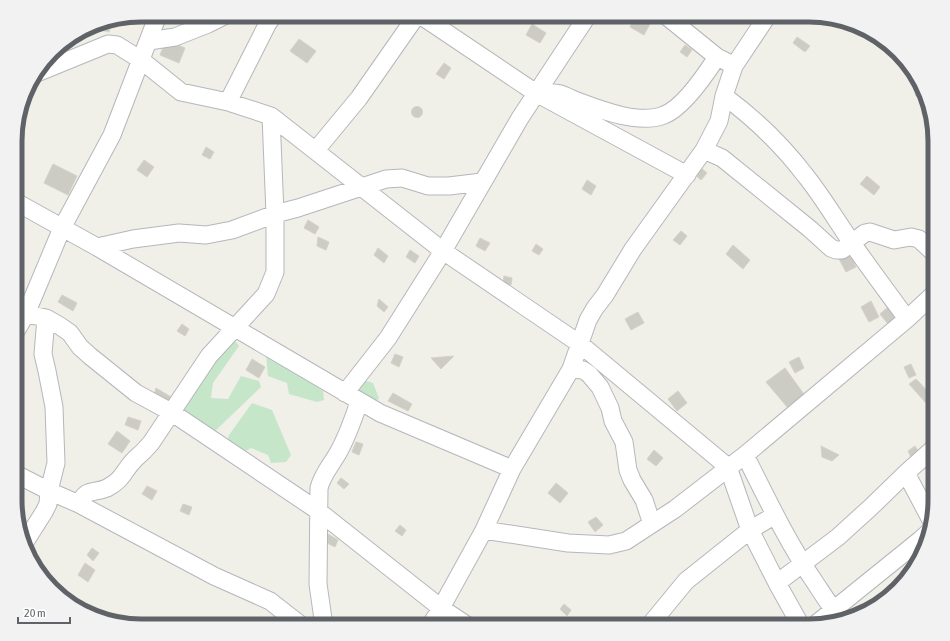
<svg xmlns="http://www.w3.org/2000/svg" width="950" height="641" font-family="'Asap Condensed',sans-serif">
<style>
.green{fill:#c6e6ca}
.building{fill:#cccbc4;stroke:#d5d2c6}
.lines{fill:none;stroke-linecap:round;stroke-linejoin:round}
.minor-casing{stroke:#b5b7bb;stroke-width:19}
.minor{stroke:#fff;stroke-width:17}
.rim{fill:none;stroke:#5f6267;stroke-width:5}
</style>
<rect width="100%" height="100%" fill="#f0efe8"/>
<!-- green -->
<path class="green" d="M231,336L239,346L213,383L211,398L228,399L241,376L259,381L261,387L211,435L178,411Z
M266,354L323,391L324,400L317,402L289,394L287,383L268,376Z
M363,380L373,383L379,398L373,406L355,396Z
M252,403L272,410L291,455L286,462L271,463L268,455L251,448L240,454L227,444L229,435Z"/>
<!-- building -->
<path class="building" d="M636,15H643L652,20L644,35L630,27Z
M112,21L109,32L94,28L95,24Z
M532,24L546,33L540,43L526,35Z
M797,37L810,46L805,52L793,43Z
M299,39L316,51L307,63L290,51Z
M166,40L185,48L179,63L160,55Z
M685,45L692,50L687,57L680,52Z
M444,63L451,68L444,79L436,74Z
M921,85L922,86L927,105L915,95Z
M411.5 112a5.5 5.5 0 1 1 11 0a5.5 5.5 0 1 1-11 0Z
M206,147L214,152L210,159L202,155Z
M144,160L154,167L147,177L137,170Z
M53,164L77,176L68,195L44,183Z
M699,166L707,173L701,180L693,173Z
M867,176L880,187L874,195L860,184Z
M587,180L596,186L591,195L582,189Z
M308,220L319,227L315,234L304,228Z
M681,231L687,236L680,245L673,240Z
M318,237L329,242L326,250L317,246Z
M480,238L490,243L485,251L476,246Z
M536,244L543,249L539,255L532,251Z
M733,245L750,260L743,269L726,254Z
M378,248L388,256L384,263L374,255Z
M410,250L419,256L415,263L406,257Z
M849,252L856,267L846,272L838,257Z
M504,276L512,278L511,285L503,283Z
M62,295L77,303L73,311L58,302Z
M379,299L388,307L384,312L377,306Z
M871,301L879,317L869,322L861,307Z
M888,307L900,320L892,329L880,314Z
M638,312L644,323L631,330L625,319Z
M182,324L189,329L185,336L177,331Z
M395,354L403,357L399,367L391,363Z
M454,356L441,369L431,358Z
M799,357L804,368L795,373L789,362Z
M252,359L265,367L259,378L246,370Z
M911,364L916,375L909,378L904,367Z
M785,368L806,397L788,408L766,382Z
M916,379L933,397L926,403L909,384Z
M156,388L171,397L168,405L153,398Z
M678,391L687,403L677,411L668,399Z
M393,393L412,404L408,411L388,401Z
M128,417L141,421L138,430L125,425Z
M117,431L130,441L122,453L108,444Z
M356,442L363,444L359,455L352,452Z
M821,446L839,455L832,461L822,457Z
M915,446L920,454L913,461L908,451Z
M654,450L663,458L656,466L647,459Z
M341,478L349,484L344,489L337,483Z
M556,483L568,493L560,503L548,493Z
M147,486L157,491L152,500L142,494Z
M183,504L192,507L189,515L180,511Z
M596,517L603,525L595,532L588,522Z
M400,525L406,530L402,536L395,531Z
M328,534L338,540L335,547L323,541Z
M92,548L99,553L93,561L87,555Z
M85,563L95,570L88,582L78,575Z
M564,604L571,610L567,616L560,609Z"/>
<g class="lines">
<!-- minor casing -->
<g class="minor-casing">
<path id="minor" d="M420,15L536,93L687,175
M665,15L717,57L727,62
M149,41L175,37L208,24L226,15
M37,73L108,44L117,45L141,60L181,92L228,102L271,116L443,251L580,344L728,467L750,530L777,583L801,626
M548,94C557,90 569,98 577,101C601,110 639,125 664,115C683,108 706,74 717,57
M724,96C754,118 782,145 805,175C822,196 836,220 852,243C870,269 889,294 907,319
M228,102L268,23L274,15
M316,150L359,98L417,15
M704,150L722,158L810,229L831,248L836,250H842L865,233L870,232L894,240L911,237L919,239L935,254
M16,202L97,247L380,413L512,469
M97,247L133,239L179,233L206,235L232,230L275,214L298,208L386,179L402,178L428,186H449L482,182
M16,309L26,314L46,318L60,326L70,333L80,347L90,356L136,393L171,412L317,510L441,608L468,626
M16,331L26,314L62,228L112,135L158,15
M571,369L583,370L589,374L600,387L610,408L613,421L624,442L628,470L632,480L644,500L652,524
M345,393L388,338L443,251L520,118L588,15
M745,455C767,499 788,543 816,584C824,596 831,608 841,618
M16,474L49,491L79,504L214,576L270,601L302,626
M79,504C87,487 93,494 107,488C124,479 123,471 135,459C141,454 146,449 151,443L209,356L266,294L275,272V214L271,116
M932,522L906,473L935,447
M484,530L568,543L609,545L626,541L675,509L745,455L907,319L935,293
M25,542L44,512L48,504L49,491L56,463L54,407L47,371L43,354L46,318
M777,583L838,537L871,507L906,473
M816,624L920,540L930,531
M324,626L318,584L319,488C322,475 331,465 338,453C347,437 353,420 359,402
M430,626L441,608L484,530L512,469L571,369L588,320L595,308L605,295L633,249L704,150L719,121L724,96L734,66L768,15
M649,626L686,581L750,530L775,515"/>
</g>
<!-- minor -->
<use href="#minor" class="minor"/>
</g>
<!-- crop -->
<path d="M0 0H950V641H0ZM141 22H809A119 119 0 0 1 928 141V500A119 119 0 0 1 809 619H141A119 119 0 0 1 22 500V141A119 119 0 0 1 141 22Z" fill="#f2f2f3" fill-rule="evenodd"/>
<path class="rim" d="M141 22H809A119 119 0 0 1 928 141V500A119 119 0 0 1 809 619H141A119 119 0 0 1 22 500V141A119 119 0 0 1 141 22Z"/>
<!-- scale -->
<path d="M18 617v6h52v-6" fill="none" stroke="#5f6267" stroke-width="2"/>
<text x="24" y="617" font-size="12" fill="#5f6267" stroke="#ffffff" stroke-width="3" paint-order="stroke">20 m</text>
</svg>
